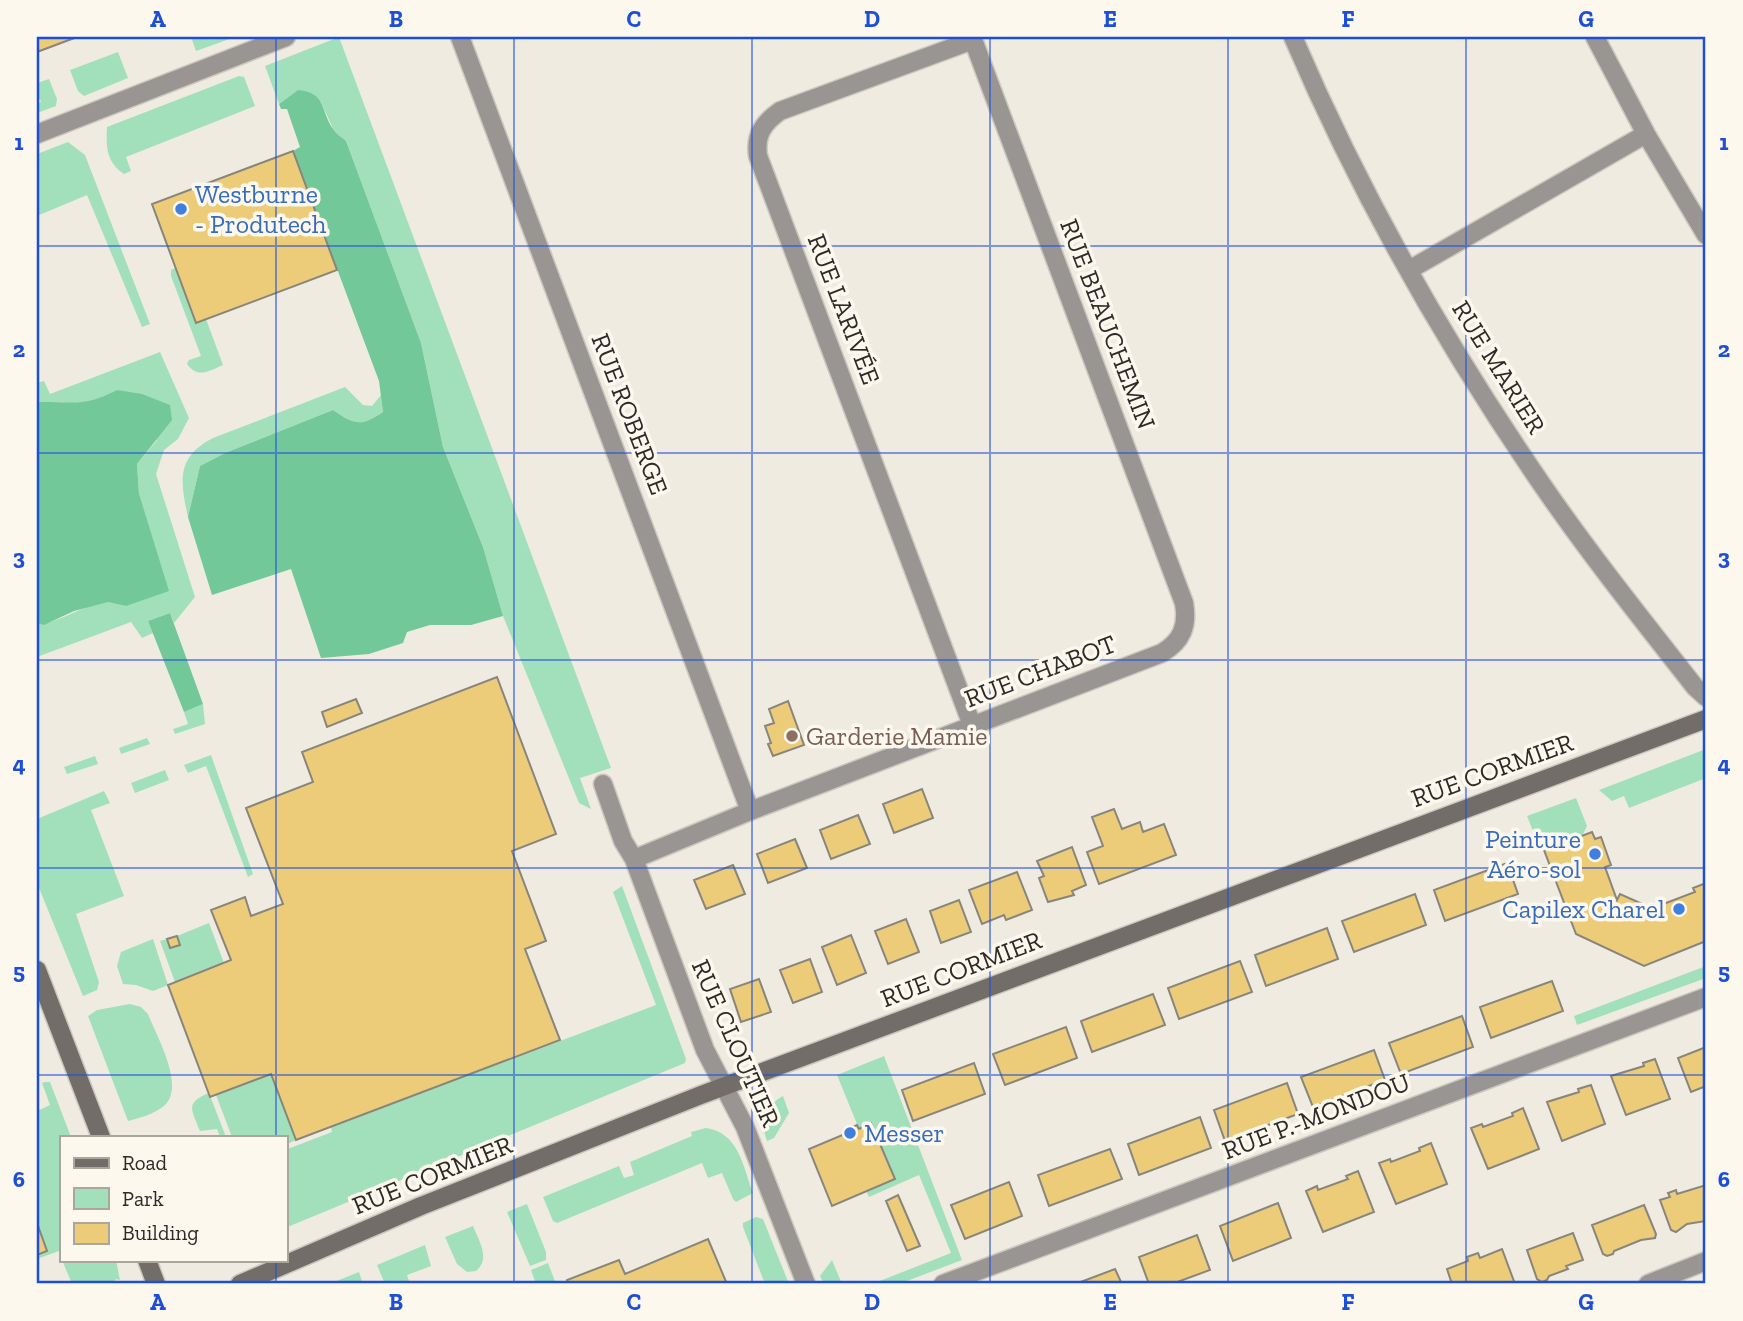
<svg xmlns="http://www.w3.org/2000/svg" width="1743" height="1321" font-family="'Zilla Slab',serif">
<style>
.green{fill:#a2e0bb}
.forest{fill:#72c899}
.building{fill:#eccc79;stroke:#88857c;stroke-width:2}
.lines{fill:none;stroke-linecap:round;stroke-linejoin:round}
.street-casing{stroke:#ccc8c0;stroke-width:21}
.secondary-casing{stroke:#ccc8c0;stroke-width:21}
.street{stroke:#999592;stroke-width:18}
.secondary{stroke:#726d68;stroke-width:18}
.grid{fill:none;stroke:#1d4ed8;stroke-width:2;stroke-opacity:0.55}
.shop-dot{fill:#3f7fe0;stroke:#fcf8ee;stroke-width:2.5}
.education-dot{fill:#8d6e63;stroke:#fcf8ee;stroke-width:2.5}
.labels{text-anchor:middle;stroke-width:7;stroke-linejoin:round;paint-order:stroke}
.shop-label{font-size:26px;fill:#366cbe;stroke:#fcf8ee;text-anchor:start}
.street-label{font-size:26px;fill:#2c2b27;stroke:#fcf8ee}
.education-label{font-size:26px;fill:#785e54;stroke:#fcf8ee;text-anchor:start}
.neatline{fill:none;stroke:#1d4ed8;stroke-width:2.5}
.grid-label{font-size:23px;text-anchor:middle;font-weight:bold;fill:#1d4ed8}
</style>
<rect width="100%" height="100%" fill="#efebe1"/>
<!-- green -->
<path class="green" d="M191,37H235L196,51Z
M339,37L611,768L580,778L591,809L579,803L503,616L483,547L443,447L421,343L346,141L334,131L321,102L298,90L279,104L265,66Z
M118,52L128,78L84,96L78,91L70,70Z
M239,76L244,77L255,106L126,157L131,171L124,174C106,162 106,146 107,127Z
M49,79L57,99L56,106L37,113V106L41,101L37,96V83Z
M68,142L85,155L150,324L142,327L87,195L37,216V154Z
M175,268L196,323L206,319L223,365C209,371 198,379 187,364L189,360L201,356L171,276V270Z
M160,352L189,418L178,439L164,450L156,474L195,597L174,623L170,613L148,621L153,633L142,638L131,622L37,657V623C53,627 87,602 108,602C114,602 121,605 126,606L139,494L137,464L157,440L118,390C82,408 74,402 37,402V383L44,381L50,394Z
M345,387L363,405L372,406L381,395L383,412C360,428 356,425 333,410L225,453L200,466L188,517C180,481 176,457 213,438Z
M203,704L205,724L175,734L173,729L188,724L184,712Z
M147,738L150,744L121,754L119,748Z
M1706,749V778L1629,808L1624,796L1612,801L1599,790Z
M211,755L253,874L248,877L206,766L188,773L184,765Z
M95,756L98,764L67,774L64,767Z
M165,770L169,780L135,793L131,783Z
M104,791L110,803L91,810L124,896L76,914L99,982L97,990L83,996L37,883V819Z
M1576,798L1587,826L1582,836L1556,845L1543,839V844L1549,848L1544,850L1539,846L1527,816Z
M622,886L686,1059L685,1063L285,1228V1150L332,1132L331,1127L656,1005L613,892Z
M209,923L224,963L175,982L160,941L167,939L171,948L180,945L177,936Z
M153,939L168,985L153,991L136,985L123,984L117,966L121,952Z
M1706,966V978L1577,1025L1574,1016Z
M130,1004L141,1007L148,1014C157,1037 186,1087 164,1106C154,1114 140,1118 128,1121L88,1016L97,1010Z
M884,1056L962,1260L899,1284H872L951,1253L919,1175L869,1197L866,1191L895,1178L871,1124L859,1129L837,1075Z
M271,1074L296,1140L285,1145V1137H232L216,1095Z
M45,1082H50L71,1137H61V1256L59,1251L37,1259V1255L47,1251L37,1223V1111L50,1105L42,1083Z
M209,1093L226,1137H220L217,1129L200,1131C192,1110 184,1103 209,1093Z
M783,1096L789,1113L774,1138L767,1141C760,1122 764,1106 783,1096Z
M706,1128C739,1133 743,1166 753,1193L736,1202L733,1199L722,1173L708,1178L702,1163L557,1223L553,1221L543,1197L619,1166L624,1178L634,1175L630,1162L692,1136L691,1132Z
M527,1204L546,1252V1260L530,1266L507,1212Z
M756,1217L763,1219L789,1284H765L743,1227V1223Z
M473,1226C479,1241 491,1259 476,1271L467,1272L457,1264L445,1237Z
M425,1245L431,1266L407,1275L410,1284H403L402,1282L385,1284L377,1265Z
M62,1260H116L120,1280L116,1279L114,1284H72Z
M832,1260L842,1284H824L820,1276Z
M548,1263L556,1284H536L531,1270Z
M359,1272L363,1284H329Z"/>
<!-- forest -->
<path class="forest" d="M298,90C327,93 320,110 333,129C336,134 342,137 346,141L421,343L443,447L483,547L503,616L471,625H430L407,632L403,643L369,654L321,658L291,569L212,595L188,517L200,466L225,453L333,410C355,425 361,427 383,412L379,381L293,151L300,147L287,109H281L279,104Z
M117,390L142,394L170,405L172,420L137,464L139,494L169,591L126,606L108,602L74,611L44,625L37,623V402C74,401 82,408 117,390Z
M170,613L203,704L184,712L148,621Z"/>
<!-- building -->
<path class="building" d="M37,37H77L37,52Z
M293,151L337,270L196,323L152,204Z
M497,677L556,834L512,851L546,941L525,949L560,1040L296,1140L271,1074L210,1097L168,985L231,960L211,910L245,897L251,916L283,904L246,808L313,782L302,752Z
M356,699L362,713L327,727L322,712Z
M788,701L804,745L773,756L768,744L771,743L765,726L774,723L769,709Z
M922,789L933,818L894,833L883,804Z
M1114,809L1122,829L1140,822L1143,832L1164,824L1176,855L1099,884L1087,852L1103,846L1092,817Z
M858,815L870,844L831,859L820,830Z
M1592,832L1595,839L1601,837L1611,865L1605,867L1617,900L1620,894L1647,906L1645,911L1695,892L1693,888L1706,883V941L1644,966L1576,934L1544,850Z
M795,839L807,868L768,883L757,854Z
M1072,847L1086,885L1072,891L1074,895L1048,902L1039,878L1044,876L1037,861Z
M1507,863L1518,894L1445,921L1434,890Z
M733,865L745,894L706,909L694,880Z
M1017,872L1032,910L1006,920L1004,915L982,924L969,890Z
M1415,894L1426,925L1354,952L1342,921Z
M959,900L971,932L941,943L930,911Z
M906,919L919,952L888,964L875,931Z
M1327,928L1338,959L1266,986L1255,955Z
M851,935L866,973L837,985L822,947Z
M177,936L180,945L170,948L167,939Z
M810,959L822,992L793,1003L780,970Z
M1240,961L1252,992L1179,1019L1168,988Z
M759,979L771,1012L741,1022L730,989Z
M1552,981L1563,1011L1491,1038L1480,1007Z
M1153,994L1165,1025L1092,1052L1081,1021Z
M1462,1016L1473,1047L1401,1074L1389,1043Z
M1066,1027L1077,1058L1005,1085L993,1054Z
M1706,1047V1086L1691,1092L1678,1058Z
M1374,1050L1385,1080L1313,1107L1301,1077Z
M1655,1059L1670,1099L1626,1115L1611,1076L1644,1066L1643,1063Z
M974,1063L985,1094L913,1121L902,1090Z
M1287,1083L1298,1114L1225,1141L1214,1110Z
M1591,1085L1605,1124L1562,1141L1547,1102L1579,1092L1578,1089Z
M1523,1108L1539,1149L1488,1169L1471,1128L1482,1124L1483,1127L1513,1116L1512,1113Z
M1200,1117L1211,1148L1139,1175L1128,1144Z
M871,1123L895,1179L832,1206L809,1149L845,1134L844,1131L857,1125L859,1129Z
M1431,1143L1447,1184L1396,1204L1379,1163L1390,1159L1391,1162L1420,1151L1419,1148Z
M1110,1149L1122,1179L1049,1206L1038,1175Z
M1358,1171L1374,1212L1323,1232L1306,1191L1317,1186L1318,1190L1348,1179L1346,1176Z
M1009,1182L1022,1216L965,1239L951,1205Z
M1706,1185V1221L1687,1224L1676,1232L1671,1230L1660,1200L1670,1197L1668,1193L1676,1190L1677,1194Z
M898,1195L920,1246L907,1251L886,1201Z
M1278,1203L1291,1238L1233,1261L1220,1226Z
M1644,1205L1656,1234L1655,1238L1641,1240L1614,1251L1613,1254L1607,1256L1603,1254L1592,1225Z
M37,1223L47,1251L37,1255Z
M1573,1233L1583,1260L1566,1266L1568,1269L1549,1276L1547,1280L1542,1282L1537,1279L1527,1250Z
M1197,1235L1210,1270L1172,1284H1149L1139,1257Z
M708,1239L727,1284H568L567,1280L619,1260L625,1274Z
M1502,1249L1515,1284H1452L1447,1269L1468,1261L1467,1257L1478,1253L1480,1258Z
M1115,1269L1122,1284H1075L1086,1280Z"/>
<g class="lines">
<!-- street casing -->
<g class="street-casing">
<path id="street" d="M460,37L750,811
M1293,37C1361,196 1447,347 1545,489C1592,557 1644,622 1695,687L1706,697
M1595,37L1646,134L1706,235
M37,134L286,37
M1409,270L1646,134
M972,725L758,156C755,135 763,123 780,111L973,40
M603,784L623,841L634,859L705,1050L745,1127L806,1284
M634,859L750,811L1162,653C1182,641 1188,626 1184,603L972,37
M943,1284L1706,997
M1648,1284L1706,1261"/>
</g>
<!-- secondary casing -->
<g class="secondary-casing">
<path id="secondary" d="M37,970L101,1137
M147,1260L156,1284
M240,1284L421,1206L701,1095L1706,719"/>
</g>
<!-- street -->
<use href="#street" class="street"/>
<!-- secondary -->
<use href="#secondary" class="secondary"/>
</g>
<!-- grid -->
<path class="grid" d="M276,37V1137M514,37V1284M752,37V1284M990,37V1284M1228,37V1284M1466,37V1284M37,246H1706M37,453H1706M37,660H1706M37,868H1706M37,1075H1706M276,1260V1284"/>
<!-- markers -->
<g class="shop-dot">
<circle cx="181" cy="209" r="7"/>
<circle cx="1595" cy="854" r="7"/>
<circle cx="1679" cy="909" r="7"/>
<circle cx="850" cy="1133" r="7"/>
</g>
<circle class="education-dot" cx="792" cy="736" r="7"/>
<g class="labels">
<!-- shop labels -->
<g class="shop-label">
<text x="195" y="203">Westburne<tspan x="195" dy="30">- Produtech</tspan></text>
<text x="1581" y="848" text-anchor="end">Peinture<tspan x="1581" dy="30">Aéro-sol</tspan></text>
<text x="1665" y="918" text-anchor="end">Capilex Charel</text>
<text x="864" y="1142">Messer</text>
</g>
<!-- street labels -->
<g class="street-label">
<text transform="translate(844 309) rotate(69)" y="9">RUE LARIVÉE</text>
<text transform="translate(1108 324) rotate(69)" y="9">RUE BEAUCHEMIN</text>
<text transform="translate(1499 367) rotate(58)" y="9">RUE MARIER</text>
<text transform="translate(630 414) rotate(69)" y="9">RUE ROBERGE</text>
<text transform="translate(1040 671) rotate(-21)" y="9">RUE CHABOT</text>
<text transform="translate(1492 770) rotate(-20)" y="9">RUE CORMIER</text>
<text transform="translate(961 969) rotate(-21)" y="9">RUE CORMIER</text>
<text transform="translate(736 1043) rotate(66)" y="9">RUE CLOUTIER</text>
<text transform="translate(1316 1116) rotate(-21)" y="9">RUE P.-MONDOU</text>
<text transform="translate(432 1175) rotate(-22)" y="9">RUE CORMIER</text>
</g>
<!-- education labels -->
<g class="education-label">
<text x="806" y="745">Garderie Mamie</text>
</g>
</g>
<!-- border -->
<rect width="1743" height="1321" fill="none" stroke="#fcf8ee" stroke-width="77"/>
<!-- legend -->
<rect x="60" y="1136" width="228" height="126" fill="#fcf8ee" stroke="#a9a69e" stroke-width="2"/>
<rect x="74" y="1158" width="35" height="10" fill="#726d68" stroke="#a9a69e" stroke-width="2"/>
<text x="122" y="1170" font-size="21" fill="#2c2b27">Road</text>
<rect x="74" y="1188" width="35" height="21" fill="#a2e0bb" stroke="#a9a69e" stroke-width="2"/>
<text x="122" y="1206" font-size="21" fill="#2c2b27">Park</text>
<rect x="74" y="1223" width="35" height="21" fill="#eccc79" stroke="#a9a69e" stroke-width="2"/>
<text x="122" y="1240" font-size="21" fill="#2c2b27">Building</text>
<rect x="38" y="38" width="1666" height="1244" class="neatline"/>
<g class="grid-label">
<text x="158" y="27">A</text>
<text x="396" y="27">B</text>
<text x="634" y="27">C</text>
<text x="872" y="27">D</text>
<text x="1110" y="27">E</text>
<text x="1348" y="27">F</text>
<text x="1586" y="27">G</text>
<text x="19" y="150">1</text>
<text x="1724" y="150">1</text>
<text x="19" y="357">2</text>
<text x="1724" y="357">2</text>
<text x="19" y="565">3</text>
<text x="1724" y="565">3</text>
<text x="19" y="772">4</text>
<text x="1724" y="772">4</text>
<text x="19" y="979">5</text>
<text x="1724" y="979">5</text>
<text x="19" y="1187">6</text>
<text x="1724" y="1187">6</text>
<text x="158" y="1310">A</text>
<text x="396" y="1310">B</text>
<text x="634" y="1310">C</text>
<text x="872" y="1310">D</text>
<text x="1110" y="1310">E</text>
<text x="1348" y="1310">F</text>
<text x="1586" y="1310">G</text>
</g>
</svg>
